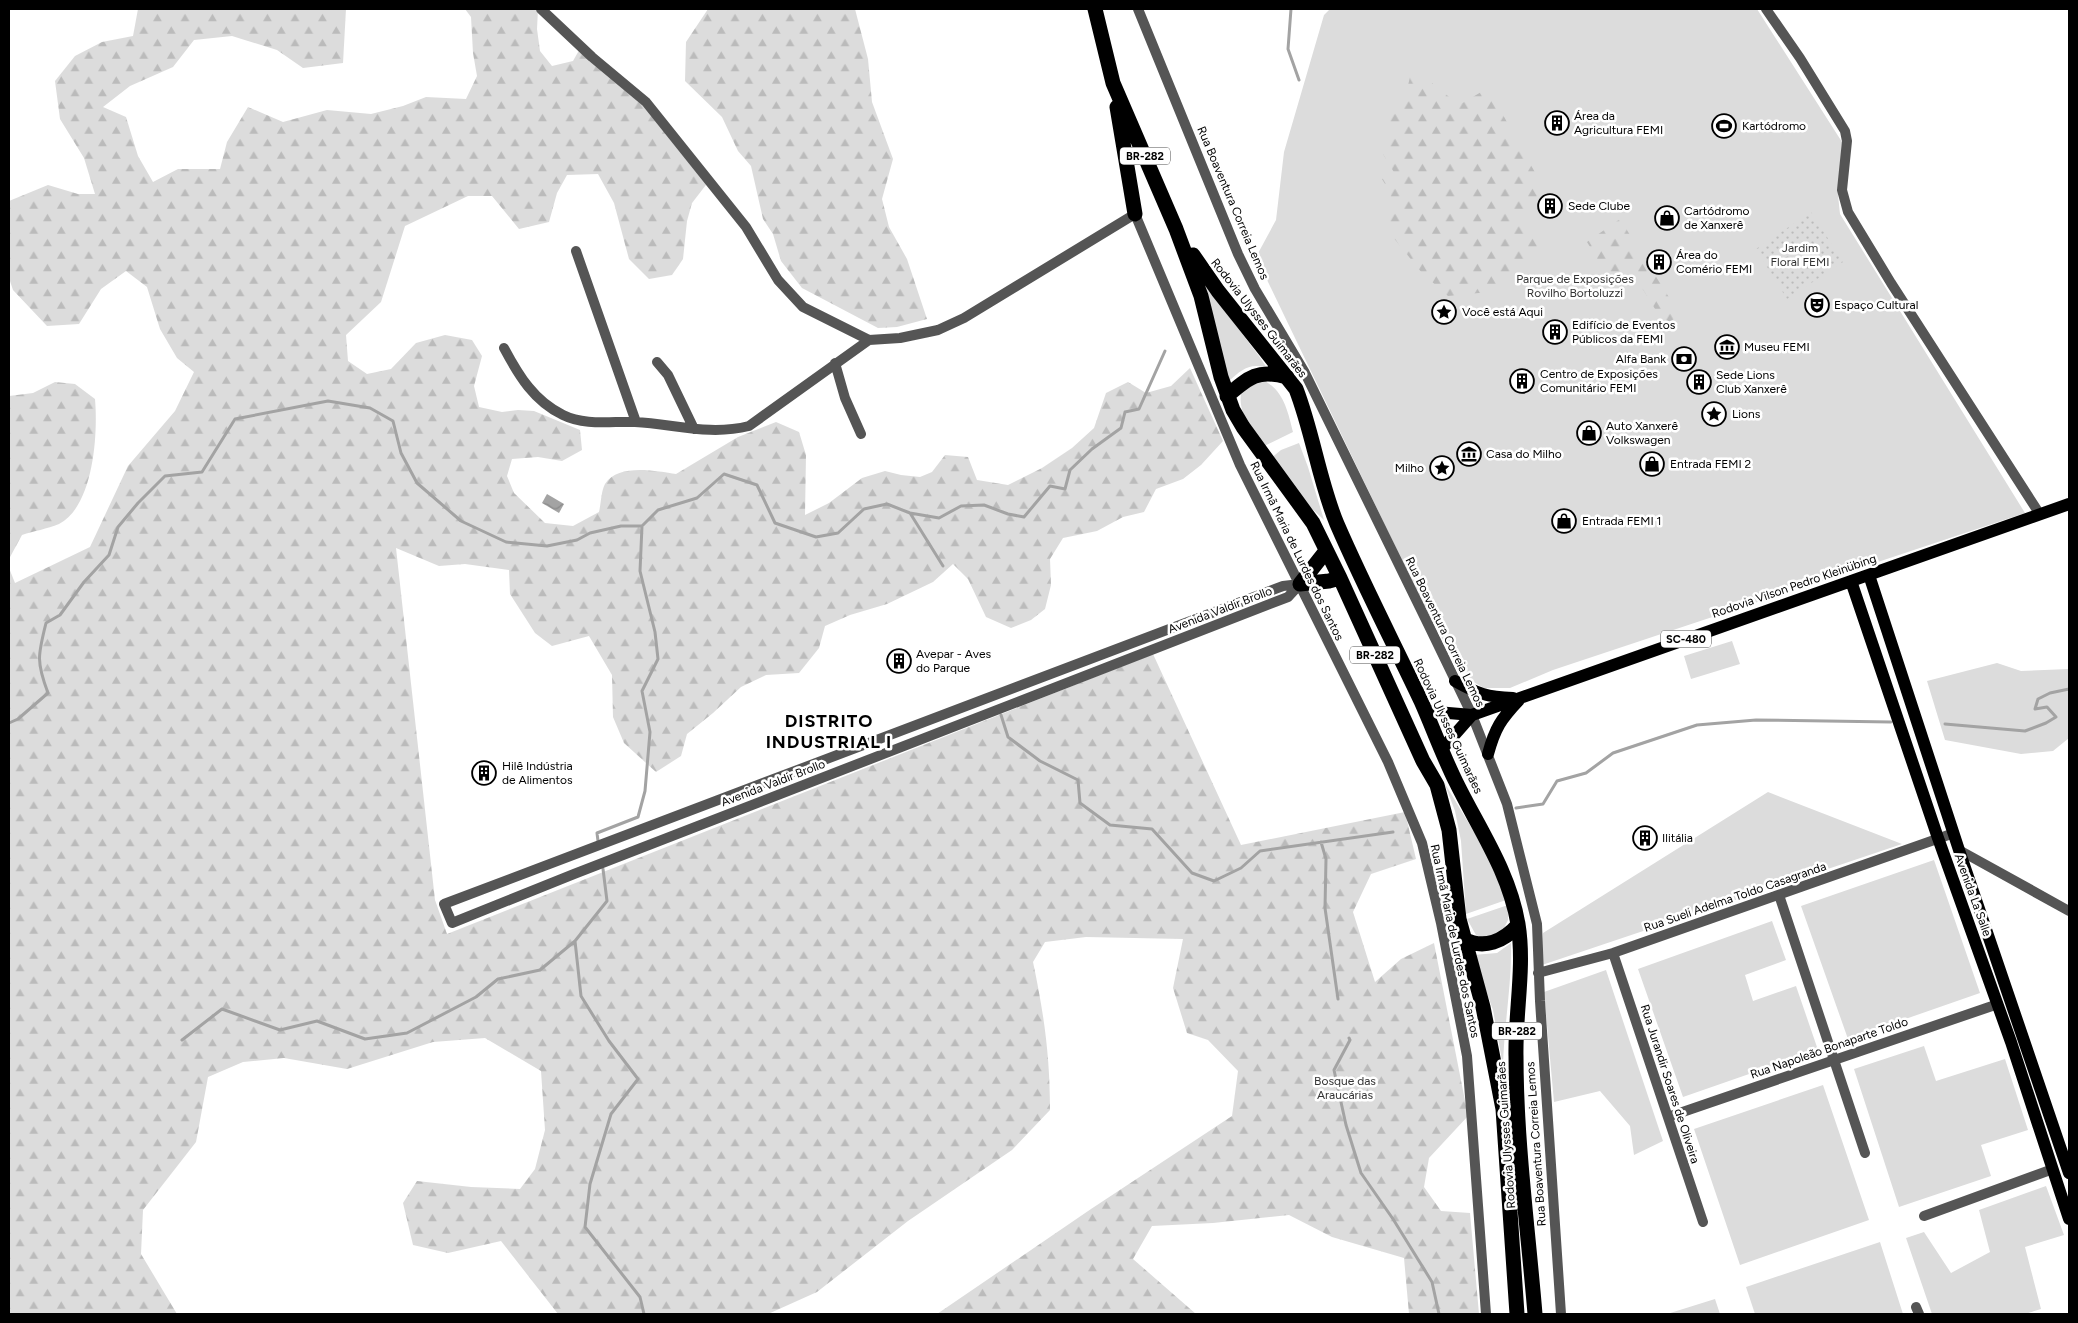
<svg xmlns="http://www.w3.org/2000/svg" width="2078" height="1323" font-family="Figtree,sans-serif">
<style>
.green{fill:#dcdcdc}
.forest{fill:url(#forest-firs)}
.garden{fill:url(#garden-dots)}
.water{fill:url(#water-waves)}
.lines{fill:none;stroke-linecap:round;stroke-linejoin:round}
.stream{stroke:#a3a3a3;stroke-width:3}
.minor{stroke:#555;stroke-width:10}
.major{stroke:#000;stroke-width:12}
.highway{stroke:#000;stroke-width:15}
.labels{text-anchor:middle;stroke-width:5;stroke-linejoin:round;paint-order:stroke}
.shield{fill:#fff;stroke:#4c4c4c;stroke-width:1}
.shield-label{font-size:11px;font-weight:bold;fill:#000}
.poi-label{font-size:12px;fill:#000;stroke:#fff;text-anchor:start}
.street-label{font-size:12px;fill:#000;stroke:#fff}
.park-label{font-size:12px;fill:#333;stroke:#fff}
.district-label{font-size:18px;font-weight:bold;letter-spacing:1px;fill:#000;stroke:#fff}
</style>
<defs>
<pattern id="forest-firs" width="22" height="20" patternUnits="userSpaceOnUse" patternTransform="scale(1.25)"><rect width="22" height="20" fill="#dcdcdc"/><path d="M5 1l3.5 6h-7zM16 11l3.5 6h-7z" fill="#bbb"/></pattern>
<pattern id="garden-dots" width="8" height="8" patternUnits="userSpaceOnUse" patternTransform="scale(1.25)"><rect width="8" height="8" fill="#dcdcdc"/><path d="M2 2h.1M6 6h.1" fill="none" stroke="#bbb" stroke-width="1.8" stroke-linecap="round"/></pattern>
<pattern id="water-waves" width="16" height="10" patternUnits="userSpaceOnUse" patternTransform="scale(1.25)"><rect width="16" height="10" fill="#a3a3a3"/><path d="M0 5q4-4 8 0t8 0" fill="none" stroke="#8b8b8b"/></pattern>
</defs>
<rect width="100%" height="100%" fill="#fff"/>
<!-- green -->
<path class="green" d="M1330,9H1757L1842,142L1838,195L1840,214L2025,513L1553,670L1510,688H1484L1463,676L1422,602L1256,257L1276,220L1284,152L1324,15Z
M1200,278L1259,356L1267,368C1250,362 1241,370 1229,381Z
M1265,381C1284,392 1288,412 1293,432L1262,447C1253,430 1238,414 1241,394L1255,382Z
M1299,443L1308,467L1324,520L1307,504L1270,459L1281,450Z
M1732,641L1740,664L1691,679L1684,656Z
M1997,663L2021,671L2069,669V738L2053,751L2021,754L1945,740L1927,681Z
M1444,782L1486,852L1506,900L1466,914L1461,841L1455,811Z
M1768,792L1902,844L1542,965L1543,933Z
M1934,860L1980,993L1848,1039L1801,906Z
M1508,905V920L1502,932L1482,938L1476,935L1467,919Z
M1772,921L1786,960L1745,975L1753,1001L1796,986L1818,1050L1683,1097L1638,969Z
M1511,943C1512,984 1504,1025 1503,1066L1493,1010L1473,955L1497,953Z
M1606,970L1663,1141L1634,1155L1630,1126L1600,1091L1554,1102L1544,992Z
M1924,1046L1936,1081L2005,1059L2028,1130L1981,1145L1991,1176L1899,1207L1854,1069Z
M1823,1085L1869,1220L1740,1265L1694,1129Z
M2046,1186L2064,1235L2025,1247L2041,1309L2025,1314H1932L1906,1238L1924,1232L1951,1273L1990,1252L1979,1210Z
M1880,1242L1903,1314H1755L1746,1287Z
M1715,1299L1720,1314H1667Z"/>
<!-- forest -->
<path class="forest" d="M138,9H346L343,63L303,68L277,50L232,36L194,40L173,67L130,86L103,107L126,117L138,156L153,182L178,169H220L227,142L248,107L283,122L327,110L371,114L403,106L426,97L466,99L477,76L473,53L471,17L465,9H538L537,29L540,51L552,66L573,61L582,45L638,90L709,181L692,203L687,221L683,259L672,275L649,279L629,259L614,203L598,174L567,175L557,193L549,222L519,229L492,196H468L405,226L381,302L346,335L348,361L367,374L391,369L416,343L445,335L472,340L482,356L474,386L479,407L502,412L518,410L534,411L580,430L582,450L562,461L538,457L512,459L507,476L514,493L545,523L573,526L599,512C601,504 601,491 605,484C618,463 656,471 676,474L738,437L776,422L799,432L806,455L805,515L829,503L862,478L885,471L901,475L920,477L932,472L945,455L968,457L977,480L1008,485L1042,468L1072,448L1094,428L1106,393L1128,382L1146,393L1171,386L1190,368L1223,441L1201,465L1183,479L1156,489L1144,512L1123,517L1097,531L1063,538L1050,559L1051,585L1045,609L1031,620L1011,628L986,617L968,579L953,564L933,582L887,604L850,615L825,626L819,648L799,673L766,675L741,687L713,713L687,734L681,756L656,772L624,743L613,717L612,675L589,636L552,646L535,633L510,594L509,570L465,564L439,566L396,548L435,900L447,934L1153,654L1241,845L1405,812L1416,859L1371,874L1353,912L1375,982L1401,959L1434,943L1468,1116L1429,1158L1424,1187L1441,1211L1470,1213L1479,1314H1409L1404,1258L1332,1237L1289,1215L1213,1223L1152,1226L1133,1259L1196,1314H937L1091,1209L1232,1116L1238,1071L1208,1040L1187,1033L1173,988L1183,939L1086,937L1045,942L1033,962C1044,1014 1050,1056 1050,1110L1012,1150L908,1221L817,1292L768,1314H558L501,1241L448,1253L413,1245L403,1203L417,1181L471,1187L520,1189L535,1169L545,1130L541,1071L485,1038L433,1042L347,1069L284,1058L243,1062L208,1077L196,1142L143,1210L141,1254L177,1314H9V568L15,583L90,547L128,466L175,411L194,372L177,358L160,329L147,287L126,271L101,289L79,324L47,326L13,290L9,278V201L48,185L78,194H95L84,158L60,119L55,81L75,56L102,42L133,36Z
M708,9H855L868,59L872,102L893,159L882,199L889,227L907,259L927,319L897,327L878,328L802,288L781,261L773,234L763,219L751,166L738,151L722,117L685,81L686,42Z
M1410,77L1432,83L1459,105L1488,88L1542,185L1537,199L1521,211L1525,221L1551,247L1497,289L1489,292L1448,296L1422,273L1384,226L1391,194L1382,179L1395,174L1383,154L1393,105L1405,98Z
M1620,219L1680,315L1665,325L1642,288L1614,286L1587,242Z
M55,382L75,384L95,399C98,433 94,506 59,524C47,529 34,531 22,535L9,559V396L33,393Z"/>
<!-- garden -->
<path class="garden" d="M1811,212L1843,262L1787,299L1756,249Z"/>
<!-- water -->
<path class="water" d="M547,494L564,504L559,513L542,503Z"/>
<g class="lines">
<!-- stream -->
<path class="stream" d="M1291,9L1288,49L1299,80
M910,513L943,566
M1001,715L1008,737L1040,761L1078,780L1080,803L1110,825L1152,829L1192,873L1214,881L1241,868L1260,851L1393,832
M9,723L18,719L48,693C36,661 38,655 46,623L60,615L84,582L109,555L118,527L138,503L165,476L202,472L235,419L328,401L370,408L393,421L401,453L417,483L461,521L506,542L547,546L577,540L590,533L621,526H642L658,510L697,498L724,474L757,485L775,523L816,537L838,533L864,509L887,504L910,513L939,518L961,506L984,505L1008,514L1024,517L1050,486L1065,489L1070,470L1092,449L1121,428L1125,412L1139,409L1165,351
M1945,724L2025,731L2046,723L2056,717L2047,707L2035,709L2038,699L2050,693L2069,689
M1516,808L1543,804L1557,781L1586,773L1613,753L1697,725L1756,720L1891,722
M598,841L597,833L638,817L645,791L650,732L642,691L658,659L655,632L640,571L642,526
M1321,842L1326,859L1325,908L1338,999
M603,869L607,901L575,941L581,996L609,1041L638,1079L611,1114L590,1184L585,1227L640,1297L644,1314
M1349,1038L1350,1040L1334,1070L1346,1125L1361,1173L1393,1219L1432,1282L1439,1314
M182,1040L222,1009L280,1030L317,1021L365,1039L407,1033L476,997L498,979L540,970L575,941"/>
<!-- minor -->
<path class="minor" d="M541,9L592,57L646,102L746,227L778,280L803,307L869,340L900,338L938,330L964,318L1135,214L1240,465L1388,762L1422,843L1441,923L1467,1056L1486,1314
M1138,9L1238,254L1255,289L1304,371L1428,624L1472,715L1507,804L1537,924L1540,1001L1561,1314
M1766,9L1800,58L1845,131L1847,141L1842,190L1848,212L1891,283L2039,513
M576,251L636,422
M504,348C519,376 534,401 563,415C585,426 612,421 635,422C675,424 709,436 749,426L869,340
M657,362L668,375L694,429
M835,363L845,398L861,434
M1300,584L1288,597L574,874L452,923L444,904L1283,586Z
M1959,850L2069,911
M1779,895L1865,1153
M1613,953L1703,1222
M1538,973L1613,953L1954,833
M1668,1117L1998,1004
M1924,1216L2053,1169
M1916,1307L1919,1314"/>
<!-- major -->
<path class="major" d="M1869,575L1959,850L2069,1173
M1851,581L1938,838L2011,1042L2069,1219
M1455,681C1478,694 1487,697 1513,698
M1425,711L1472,715L2069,504
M1442,749L1472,715
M1488,754C1495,728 1501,719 1519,700"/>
<!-- highway -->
<path class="highway" d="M1095,9L1113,83L1176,229L1201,296L1221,377L1233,410L1243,427L1313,523L1340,578L1423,761L1437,785L1449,830L1459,919L1483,1007L1503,1109L1517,1314
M1117,107L1135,214
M1193,255L1218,291L1296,389C1313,433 1319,481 1337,524C1363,584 1393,642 1421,701C1433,728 1443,756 1456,782C1479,829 1509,871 1518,924C1525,967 1515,1013 1516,1056C1516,1142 1528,1229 1535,1314
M1227,396C1249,377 1258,369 1287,377
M1300,584L1326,551
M1300,584L1329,581L1340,578
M1464,939C1484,950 1504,941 1518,925"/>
</g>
<!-- icons -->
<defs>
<g id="building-ring" transform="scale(1.25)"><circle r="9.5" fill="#fff" stroke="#000" stroke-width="1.5"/><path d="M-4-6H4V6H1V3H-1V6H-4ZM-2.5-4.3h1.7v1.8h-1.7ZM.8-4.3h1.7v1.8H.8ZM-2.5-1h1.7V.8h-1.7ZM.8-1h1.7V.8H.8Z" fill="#000"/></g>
<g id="stadium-ring" transform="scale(1.25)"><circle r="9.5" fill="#fff" stroke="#000" stroke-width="1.5"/><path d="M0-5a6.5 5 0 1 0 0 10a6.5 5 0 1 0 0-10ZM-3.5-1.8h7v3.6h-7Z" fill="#000"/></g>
<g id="shop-ring" transform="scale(1.25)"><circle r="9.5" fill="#fff" stroke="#000" stroke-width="1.5"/><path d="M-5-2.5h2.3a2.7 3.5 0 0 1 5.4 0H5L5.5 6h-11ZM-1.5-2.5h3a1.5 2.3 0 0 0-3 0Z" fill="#000"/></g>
<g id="theatre-ring" transform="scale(1.25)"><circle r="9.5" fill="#fff" stroke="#000" stroke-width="1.5"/><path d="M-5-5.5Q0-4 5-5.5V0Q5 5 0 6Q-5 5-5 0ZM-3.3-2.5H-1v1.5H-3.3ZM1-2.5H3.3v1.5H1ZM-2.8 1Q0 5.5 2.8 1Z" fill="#000"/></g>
<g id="sight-ring" transform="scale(1.25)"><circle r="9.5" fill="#fff" stroke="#000" stroke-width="1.5"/><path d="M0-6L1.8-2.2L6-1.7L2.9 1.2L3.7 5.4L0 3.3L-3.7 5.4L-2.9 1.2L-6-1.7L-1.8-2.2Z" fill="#000"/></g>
<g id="museum-ring" transform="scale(1.25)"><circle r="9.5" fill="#fff" stroke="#000" stroke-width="1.5"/><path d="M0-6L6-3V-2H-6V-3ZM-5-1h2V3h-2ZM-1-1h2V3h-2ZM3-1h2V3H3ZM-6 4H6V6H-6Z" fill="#000"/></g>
<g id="bank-ring" transform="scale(1.25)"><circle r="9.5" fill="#fff" stroke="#000" stroke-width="1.5"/><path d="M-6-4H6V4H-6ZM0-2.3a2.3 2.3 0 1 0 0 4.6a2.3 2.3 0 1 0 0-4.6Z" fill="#000"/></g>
</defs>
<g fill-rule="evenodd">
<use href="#building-ring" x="1557" y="123"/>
<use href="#stadium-ring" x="1724" y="126"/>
<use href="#building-ring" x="1550" y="206"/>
<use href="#shop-ring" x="1667" y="218"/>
<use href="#building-ring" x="1659" y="262"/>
<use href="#theatre-ring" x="1817" y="305"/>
<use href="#sight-ring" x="1444" y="312"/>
<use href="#building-ring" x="1555" y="332"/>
<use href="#museum-ring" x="1727" y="347"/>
<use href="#bank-ring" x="1684" y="359"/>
<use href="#building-ring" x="1522" y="381"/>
<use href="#building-ring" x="1699" y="382"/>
<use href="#sight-ring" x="1714" y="414"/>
<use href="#shop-ring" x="1589" y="433"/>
<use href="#museum-ring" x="1469" y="454"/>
<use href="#shop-ring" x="1652" y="464"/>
<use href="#sight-ring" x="1442" y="468"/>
<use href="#shop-ring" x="1564" y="521"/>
<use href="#building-ring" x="899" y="661"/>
<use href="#building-ring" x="484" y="773"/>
<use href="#building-ring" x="1645" y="838"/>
</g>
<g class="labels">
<!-- shield labels -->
<g class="shield">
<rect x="1120" y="147.5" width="50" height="17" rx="4"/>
<rect x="1661" y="630.5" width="50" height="17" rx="4"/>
<rect x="1350" y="646.5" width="50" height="17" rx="4"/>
<rect x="1492" y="1022.5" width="50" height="17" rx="4"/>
</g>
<g class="shield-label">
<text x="1145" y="160">BR-282</text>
<text x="1686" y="643">SC-480</text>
<text x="1375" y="659">BR-282</text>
<text x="1517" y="1035">BR-282</text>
</g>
<!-- poi labels -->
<g class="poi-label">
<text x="1574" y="120">Área da<tspan x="1574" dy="14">Agricultura FEMI</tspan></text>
<text x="1742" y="130">Kartódromo</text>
<text x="1568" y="210">Sede Clube</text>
<text x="1684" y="215">Cartódromo<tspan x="1684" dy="14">de Xanxerê</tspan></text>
<text x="1676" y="259">Área do<tspan x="1676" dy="14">Comério FEMI</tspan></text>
<text x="1834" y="309">Espaço Cultural</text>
<text x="1462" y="316">Você está Aqui</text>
<text x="1572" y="329">Edifício de Eventos<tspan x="1572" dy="14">Públicos da FEMI</tspan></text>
<text x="1744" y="351">Museu FEMI</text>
<text x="1666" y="363" text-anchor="end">Alfa Bank</text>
<text x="1540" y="378">Centro de Exposições<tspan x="1540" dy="14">Comunitário FEMI</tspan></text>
<text x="1716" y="379">Sede Lions<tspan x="1716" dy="14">Club Xanxerê</tspan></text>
<text x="1732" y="418">Lions</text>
<text x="1606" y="430">Auto Xanxerê<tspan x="1606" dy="14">Volkswagen</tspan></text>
<text x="1486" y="458">Casa do Milho</text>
<text x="1670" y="468">Entrada FEMI 2</text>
<text x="1424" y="472" text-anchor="end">Milho</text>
<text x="1582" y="525">Entrada FEMI 1</text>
<text x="916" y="658">Avepar - Aves<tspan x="916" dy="14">do Parque</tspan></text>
<text x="502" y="770">Hilê Indústria<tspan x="502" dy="14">de Alimentos</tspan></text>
<text x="1662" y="842">Ilitália</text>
</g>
<!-- street labels -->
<g class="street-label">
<text transform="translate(1233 203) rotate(67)" y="4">Rua Boaventura Correia Lemos</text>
<text transform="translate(1259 318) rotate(52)" y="4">Rodovia Ulysses Guimarães</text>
<text transform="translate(1297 551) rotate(64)" y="4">Rua Irmã Maria de Lurdes dos Santos</text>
<text transform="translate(1794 586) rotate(-19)" y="4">Rodovia Vilson Pedro Kleinübing</text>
<text transform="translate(1220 610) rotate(-21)" y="4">Avenida Valdir Brollo</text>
<text transform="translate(1445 632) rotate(64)" y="4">Rua Boaventura Correia Lemos</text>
<text transform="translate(1448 726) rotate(65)" y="4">Rodovia Ulysses Guimarães</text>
<text transform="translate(773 783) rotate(-21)" y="4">Avenida Valdir Brollo</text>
<text transform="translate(1973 895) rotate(70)" y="4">Avenida La Salle</text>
<text transform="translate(1735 897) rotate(-19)" y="4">Rua Sueli Adelma Toldo Casagranda</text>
<text transform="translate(1455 941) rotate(78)" y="4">Rua Irmã Maria de Lurdes dos Santos</text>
<text transform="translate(1829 1048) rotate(-19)" y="4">Rua Napoleão Bonaparte Toldo</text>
<text transform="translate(1670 1084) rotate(72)" y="4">Rua Jurandir Soares de Oliveira</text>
<text transform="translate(1506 1135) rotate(-94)" y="4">Rodovia Ulysses Guimarães</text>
<text transform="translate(1536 1144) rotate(-94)" y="4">Rua Boaventura Correia Lemos</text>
</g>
<!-- park labels -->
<g class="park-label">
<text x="1800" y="252">Jardim<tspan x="1800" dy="14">Floral FEMI</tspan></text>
<text x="1575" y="283">Parque de Exposições<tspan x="1575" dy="14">Rovilho Bortoluzzi</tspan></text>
<text x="1345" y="1085">Bosque das<tspan x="1345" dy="14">Araucárias</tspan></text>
</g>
<!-- district labels -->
<g class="district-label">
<text x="829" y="727">DISTRITO<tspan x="829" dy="21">INDUSTRIAL I</tspan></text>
</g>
</g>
<!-- border -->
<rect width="2078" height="1323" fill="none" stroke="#000000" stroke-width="20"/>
</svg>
